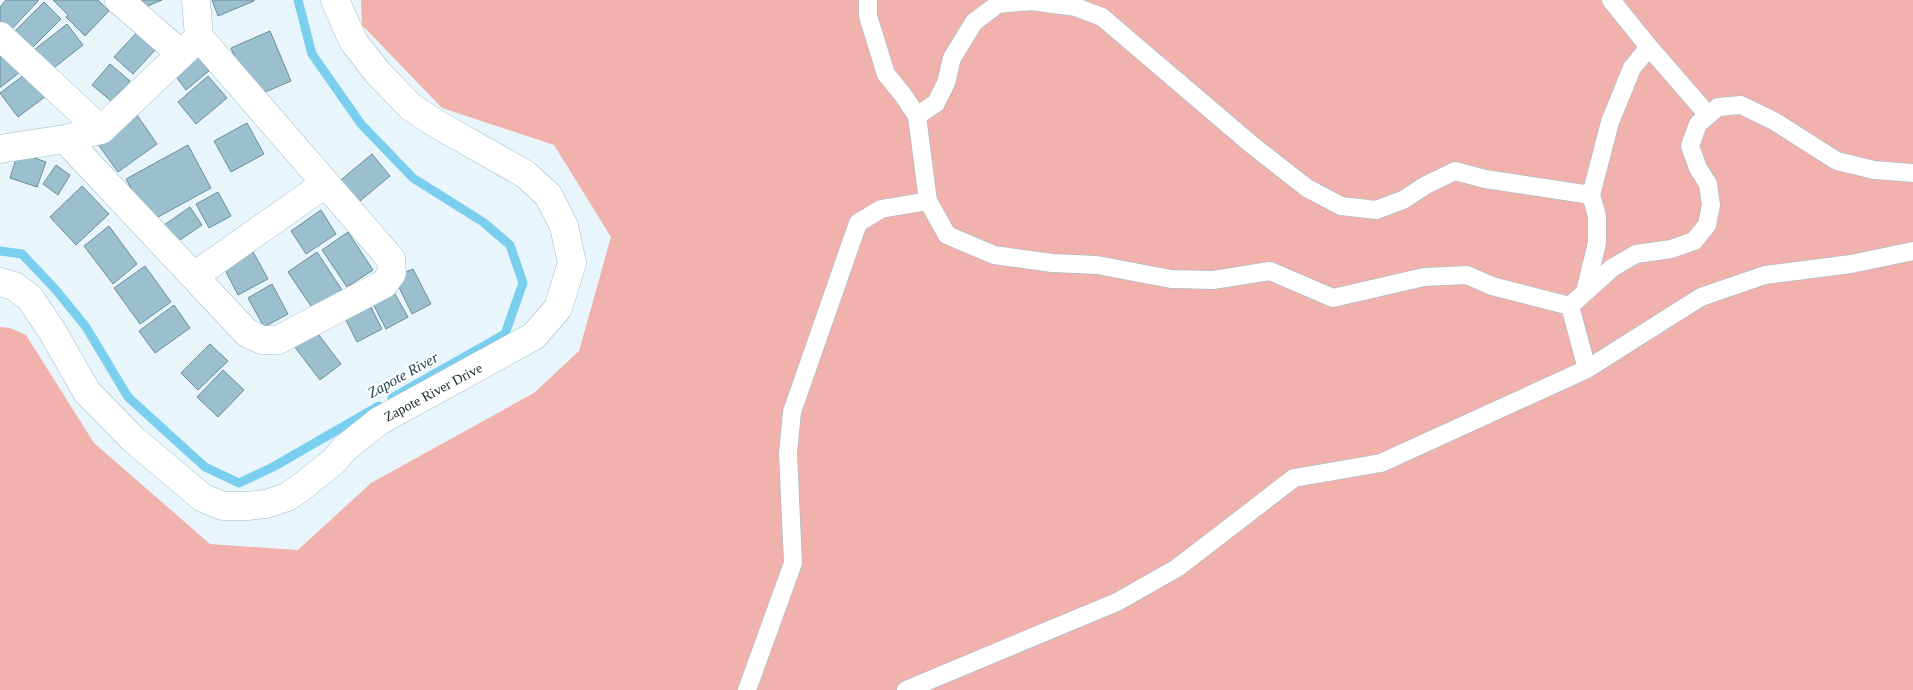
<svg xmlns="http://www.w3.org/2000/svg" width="1913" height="690" font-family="'Times New Roman',serif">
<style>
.green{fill:#f1b1ac}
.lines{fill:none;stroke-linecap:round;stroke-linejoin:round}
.stream{stroke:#7acfef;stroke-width:9}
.building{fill:#9cbfcd;stroke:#6c8e9c}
.lane-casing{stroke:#99bcca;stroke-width:19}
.street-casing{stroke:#99bcca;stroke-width:29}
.secondary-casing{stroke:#99bcca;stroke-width:29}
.lane{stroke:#fff;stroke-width:18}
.street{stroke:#fff;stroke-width:28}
.secondary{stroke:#fff;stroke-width:28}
.labels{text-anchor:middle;stroke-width:4;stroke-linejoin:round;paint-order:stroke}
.street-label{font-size:14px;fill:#1a282d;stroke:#fff}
.water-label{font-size:15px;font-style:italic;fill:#224856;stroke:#fff}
</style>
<rect width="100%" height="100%" fill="#e8f6fc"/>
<!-- green -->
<path class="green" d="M361,0H1913V690H0V327L10,328L26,335L94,443L210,544L298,550L371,483L534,393L579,351L611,237L554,145L442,108L362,25Z"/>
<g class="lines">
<!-- stream -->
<path class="stream" d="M298,0L312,54L361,124L413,178L483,222L510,245L523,283L505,334L392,398
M0,251L22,254L56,290L86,327L128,397L205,467L239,483L273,467L379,406"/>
</g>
<!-- building -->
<path class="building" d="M6,0H38V1L10,31L0,21V7Z
M53,0H98L109,11L85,36L66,17L68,15Z
M140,0H162L143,8Z
M212,0H254V1L218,16Z
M44,2L61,19L31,49L14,32Z
M67,24L83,45L50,71L34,50Z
M138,31L157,48L133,74L114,57Z
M270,31L291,81L251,98L231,48Z
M193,51L209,71L186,90L171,70Z
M0,54L20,72L1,87H0Z
M110,64L130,81L111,101L92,85Z
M28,72L46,96L18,117L0,93Z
M208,76L227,98L196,124L178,102Z
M137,115L157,144L118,172L97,143Z
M247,123L264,154L231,172L214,141Z
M188,145L211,188L149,222L126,179Z
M18,152L46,162L37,187L10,178Z
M372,154L390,176L354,206L336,184Z
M56,165L70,175L58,195L43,184Z
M82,186L109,214L76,245L50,217Z
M218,192L231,216L209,228L196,204Z
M190,207L202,225L177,242L164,225Z
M321,210L336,234L306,254L291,231Z
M109,226L137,264L113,284L84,246Z
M348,232L373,270L347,287L322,250Z
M251,248L268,279L238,295L222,264Z
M317,252L342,290L313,309L288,272Z
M145,266L171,302L140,324L114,288Z
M413,269L431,304L412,314L394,277Z
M272,284L288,314L264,327L248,298Z
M391,287L408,317L386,329L370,298Z
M368,301L382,329L357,342L343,314Z
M174,305L190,328L155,353L139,331Z
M315,330L341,364L320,380L294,346Z
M210,344L228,361L198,390L181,373Z
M223,370L244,390L218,417L197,397Z"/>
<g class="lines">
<!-- lane casing -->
<g class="lane-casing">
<path id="lane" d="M1611,0L1649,47
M917,116L936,103L946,83L952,58L974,22L998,4L1031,1L1076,7L1102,17L1252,145L1307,188L1341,206L1376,210L1403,200L1426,185L1455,171L1485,179L1591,195
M928,201L947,235L994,255L1052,263L1097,265L1171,279L1213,280L1270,271L1333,298L1424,277L1467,275L1492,286L1570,306L1587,369
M1585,292L1597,243V216L1591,195L1610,122L1632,68L1649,47L1708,115
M1570,306L1612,268L1636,254L1671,249L1694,241L1707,225L1711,205L1708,184L1698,168L1690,146L1698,124L1718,107L1741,105L1774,121L1837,161L1874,170L1913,173
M747,690L793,563L788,453L792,412L858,223L881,209L928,201L917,116L903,95L886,74L868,16V0
M906,690L1117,602L1177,568L1294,478L1381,463L1587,369L1701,297L1765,275L1851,264L1913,251"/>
</g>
<!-- street casing -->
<g class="street-casing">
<path id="street" d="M119,0L181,54
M0,36L101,130
M65,139L247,333L262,340H278L384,284L392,273L391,259L199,37
M0,149L65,139L101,130L199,37L196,0
M194,276L325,184"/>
</g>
<!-- secondary casing -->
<g class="secondary-casing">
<path id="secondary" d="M0,282L14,286L30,298L52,331L87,392L133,439L203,498L223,506H247L266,504L287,497L299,489L334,461L345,448L379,421L534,336L558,308L572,263L564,226L548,195L525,174L435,123L411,107L378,73L353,41L335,0"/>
</g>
<!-- lane -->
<use href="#lane" class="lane"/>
<!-- street -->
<use href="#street" class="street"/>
<!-- secondary -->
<use href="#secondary" class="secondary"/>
</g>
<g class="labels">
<!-- street labels -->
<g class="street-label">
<text transform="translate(433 392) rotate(-28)" y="5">Zapote River Drive</text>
</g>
<!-- water labels -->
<g class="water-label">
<text transform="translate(403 375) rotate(-29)" y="5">Zapote River</text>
</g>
</g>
</svg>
